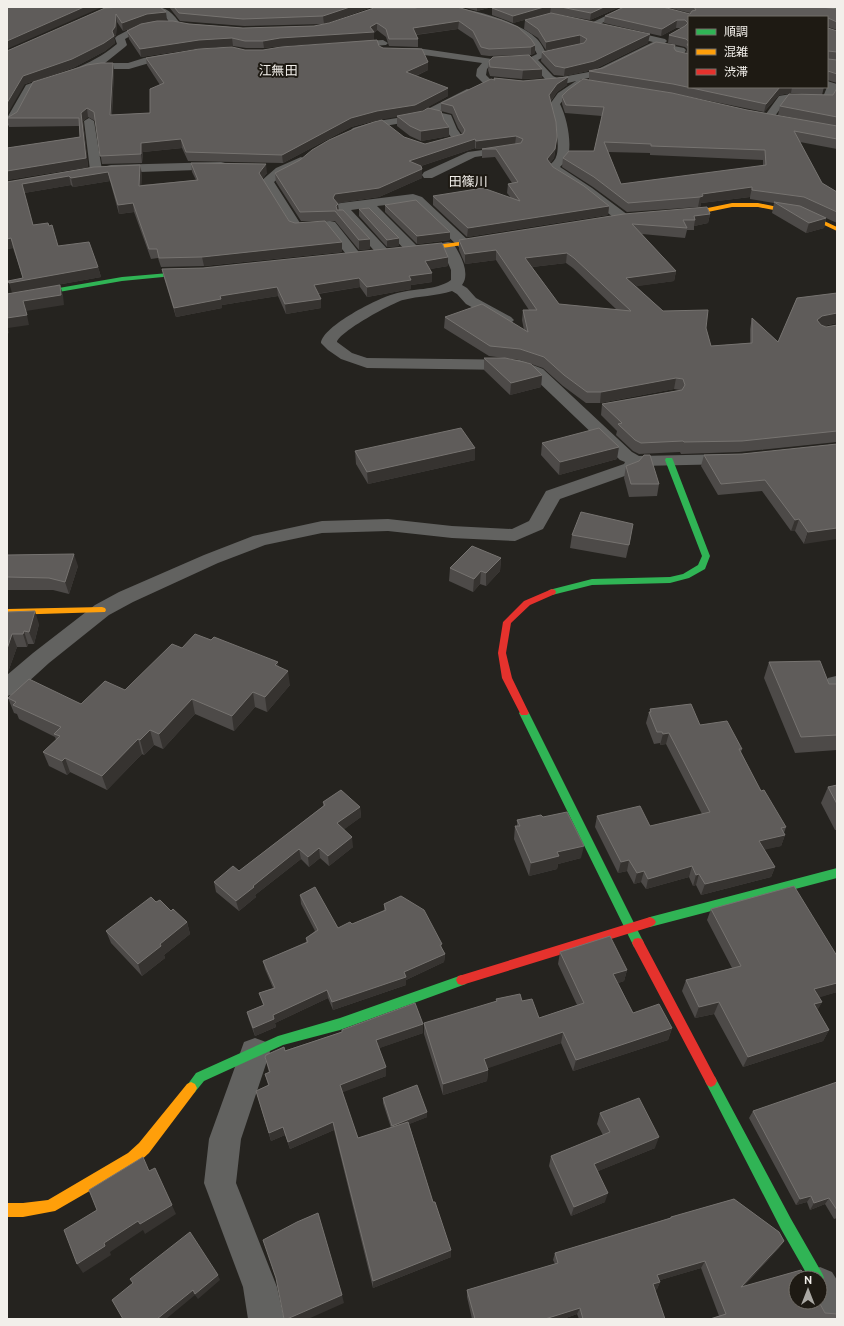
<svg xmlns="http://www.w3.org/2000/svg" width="844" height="1326" font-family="Ubuntu,'Noto Sans JP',sans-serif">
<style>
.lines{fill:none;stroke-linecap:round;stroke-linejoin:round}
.street{fill:#626260;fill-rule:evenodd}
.fast{fill:#30b455;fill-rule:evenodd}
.slow{fill:#ff9f0a;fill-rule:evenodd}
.jam{fill:#e5322d;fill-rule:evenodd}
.wall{fill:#4d4a48;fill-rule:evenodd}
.shaded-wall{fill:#363330}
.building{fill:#5f5c5a;stroke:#767370;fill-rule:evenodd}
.labels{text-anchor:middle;stroke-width:4;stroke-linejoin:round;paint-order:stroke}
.far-quarter-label{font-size:13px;fill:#f2efea;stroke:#1e1a13}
.far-neighbourhood-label{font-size:13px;fill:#f2efea;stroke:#1e1a13}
</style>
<rect width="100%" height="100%" fill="#25231f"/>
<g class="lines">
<!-- street -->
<path class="street" d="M133,7C155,7 165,2 179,22L177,26H171C167,15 157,8 144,10C138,11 133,13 128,12L127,10L128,8Z
M443,7C469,7 519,21 537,39C542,44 544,50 547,55L538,60L553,76L557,78L594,71L653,42L588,27L587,25L624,7H635L600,24L665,39L667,41L664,44L684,48L686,50L684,54L689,55V61L676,58L674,56L676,52L655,48L601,75L580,80L585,83L584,85L566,97L560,104C567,118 572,142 568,157C567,161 563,164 560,167L592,188L628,215L629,218L628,221H618L584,194L553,175L548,167C550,164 555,161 556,157C561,146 554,115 550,104L558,93L576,81L564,84L534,85L533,83L534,81L545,79L527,59L537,54C535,50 533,46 531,43C511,23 470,16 444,9Z
M157,22L160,23L161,25L160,27L141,30L125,39L127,45L125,47L105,63H128L144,58L175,53L180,56L178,58L146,64L129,69H102L88,71L34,89L18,120L14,123L7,126V118L26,85C61,73 88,68 117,44L115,38L117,36L136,26Z
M383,40L388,43L386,45L348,48L343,45L348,42Z
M393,48H417L492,59L494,61L487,69L486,75L492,81L491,83H483L476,76L477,69L482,63L417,54L390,53L388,51L390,49Z
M827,81L837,84V89L831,102L786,101L772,120L768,121L763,118L779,96L791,94L823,97L827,87H826Z
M467,89L471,90L472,92L471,94L437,112L451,115L457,129L464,139L462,141L433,149L429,148L427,146L429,144L451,137L445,129L442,119L428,116L419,120L379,127L357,133L351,130L353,128L378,121L416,115Z
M89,118L94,121L102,170L100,173H92L90,170L84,121Z
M512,146L516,147L518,149L516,151L475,157L432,178H424L422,175L424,172L468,152Z
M301,157L305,159L307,161L305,163L284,174L274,182L300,223L330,221L335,222L362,256L360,259L355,260L350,259L326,229L296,231L291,230L261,181L276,168Z
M221,162L225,163L227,166L225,169L111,173L107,172L105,169L107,166L111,165Z
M413,194L422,197L469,241L471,244L469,247H459L412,202L377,206L418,247L420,250L418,253H408L365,208L351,210L391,253L389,256H379L335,207L337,204L341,203Z
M448,242L453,243C460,254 471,273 462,285L467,288L476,298L511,317L514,320L511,323L506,325L501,323L466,304L457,294L452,291C436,296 419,296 403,300C392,303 339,332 337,342L352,353L367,358L520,360L543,369L632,452L639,456L732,454L738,455L741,459L738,463L732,464L641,466L636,472L560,499L543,529L515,541L452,538L388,531L322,533L265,545L218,563L133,602L109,615L49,663L15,694L7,696V675L33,653L95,605L119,592L204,555L253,536L322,521L388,519L452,526L512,529L529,521L546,491L624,464L625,462L620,460L531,375L518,370L367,368L341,359L328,350L321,343C323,326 378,298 394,294C412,288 436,291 451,280V270L441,246L443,243Z
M836,676H837V692L828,690L825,684L828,678Z
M255,1038L266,1042L270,1052L241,1139L236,1183L277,1287L284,1319H248L243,1287L204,1183L209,1139L244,1042Z
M820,1267L832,1272L837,1280V1319H820L811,1302H820V1278H805L808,1272Z"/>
<!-- fast -->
<path class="fast" d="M826,7H837V9Z
M192,271L194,272V274L122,281L7,301V297L122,277Z
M666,458H672L673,460L710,556L705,569L689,578L670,583L592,585L552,595L549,594L548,592L549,590L592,579L670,577L683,574L698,565L702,556L665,460Z
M524,710L527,711L529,713L644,943L642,947L638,948L634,947L519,713L521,711Z
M837,868V878L650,927L646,925L644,922L646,919L650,917Z
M462,975L466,976L468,980L466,984L340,1030L283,1045L204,1081L195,1092L191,1094L187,1092L185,1088L196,1073L278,1036L340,1018Z
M711,1075L715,1077L791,1219L822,1273L824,1278L822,1283L820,1284V1278H809L781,1229L707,1085L705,1081L707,1077Z"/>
<!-- slow -->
<path class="slow" d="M732,203H758L807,213L837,227V231L805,216L758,207H732L698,214L678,215L675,213L678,211L698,210Z
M488,238L490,239V241L415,252L412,250L415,248Z
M102,607L105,608L106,610L105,612L7,615V609Z
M191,1082L195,1084L197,1088L195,1092L149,1153L138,1163L55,1211L23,1217H7V1203H23L48,1200L128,1153L139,1143L187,1084Z"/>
<!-- jam -->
<path class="jam" d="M552,589L555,590L556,592L555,594L530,605L511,623L506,653L512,678L529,713L527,715H521L502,678L498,653L503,622L524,601Z
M650,917L654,919L656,922L654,925L650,927L462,985L458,984L456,980L458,976L462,975Z
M638,938L642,939L715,1077L717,1081L715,1085L711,1087L707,1085L634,947L632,943L634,939Z"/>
</g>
<!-- wall -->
<path class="wall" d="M169,7H372L324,24L244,26L180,21Z
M462,7H492L477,11Z
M495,7H620L590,20L550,13L513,23L492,15V8Z
M666,7H822L837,9V30L828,27V28L837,31V83L827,80V17H689V87H824L822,95H833L837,88V149L800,142L822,183L837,192V223L826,218L824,228L806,233L772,213L774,203L750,199V197L701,203V206L698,207L627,212L593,187L562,167L563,158L594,151L602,116L565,113L562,104V96L747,110L810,121L778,115L780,106L812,95L791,93L779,95L764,112L671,93L589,80V71L603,68L675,45L674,49L676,51L686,53L687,49L685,47L668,43L669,35L683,28H676L661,36L604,23L605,16L690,14V13ZM608,152L650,153V155L763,160V166L621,184Z
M105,8L167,20L157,21L243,28L314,26L415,8L531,39L535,53L531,55L489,56L481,55L473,39L458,29L416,35L418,39V47L389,46L386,37L377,30L374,33V40L281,46L264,48H246L233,46L200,48L141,57L129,39L127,31L136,27L123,31L117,22L116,35L114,38L115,43L105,51L73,68L25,84L7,51Z
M525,20L650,34L648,43L593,70L564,76L554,75L541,61L542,52L580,44L546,50L538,38L524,29Z
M379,46L428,70L416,76L448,96L418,112L444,120L449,127V136L421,141L410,136L397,126V116L378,120L351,127L283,163L188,161L182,148L143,152L142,163L102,164L95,121L88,117L83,121L88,167L7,180V148L80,137L79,126L9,127L7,118L114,70L112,115L150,113L160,85L147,65L146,58L245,50H263Z
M493,57L542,78L522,79L490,76L488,70L489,61Z
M494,78L567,85L557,92L551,101L556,146L554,158L550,163L553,167L609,206L608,215L467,237L433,205V196L511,198L507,193L508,184L512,183L495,157L482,158V149L494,147L476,149L475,148L421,166L422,178L379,197L337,203L339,210L370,239V249L359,250L335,221H301L276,182L275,173L404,137L425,144L462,134L458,128L452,114L441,111V103L494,80Z
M191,163L267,173L262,179L289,221L342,252L204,266L161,267L158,258L151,259L134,212L119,214L110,181L73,187L71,185L24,193L33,225L58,246L98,267L101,277L12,293L23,278L13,248L7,249V182L94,167L142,174L141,185L196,180L192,172Z
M385,205L450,240L417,244L385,212Z
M359,209L399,246L387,247L359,216Z
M710,214L708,223L694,226V230H687L685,238L642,234L676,271L674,281L636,286L663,311L706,328L711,346L750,343V329L752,318L778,342L797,298L837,323L824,326L826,327L837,325V442L739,452L681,454L680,452L639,454L633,451L616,435L617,431L601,415L602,404L680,390L674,389L600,403H586L563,386L543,368L519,360L505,358L542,375L541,387L510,395L484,370V358H504L489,356L444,328L445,317L524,330L522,320L523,310H529L496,260L465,264L459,250V240ZM566,263L573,268L617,310L559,304L532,267Z
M448,257V266L430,269L432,282L411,285V289L367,297L360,287L318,294L321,308L286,314L278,296L222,305V308L176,317L164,278L162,269L203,268Z
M542,443L617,459L559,475L541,455Z
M837,444L804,544L795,531H791L762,491L718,495L701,466L704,455L742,454Z
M355,451L475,460L368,484L356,464Z
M626,466L659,484L657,496L629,497L624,478Z
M572,535L631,536L626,558L570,548Z
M7,555L78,566L69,594L53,590H7Z
M501,558L500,571L486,586L480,584L473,592L449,581L450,568Z
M7,612L39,624L34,644H28L27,647H17L8,672L7,673Z
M182,648L279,667L290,685L267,712L255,707L234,731L195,714L163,749L154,745L144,755L142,754L107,790L70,772L67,775L49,766L43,752L56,740L55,737L19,719L17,714L14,713L8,698L81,704L125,690Z
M769,662L829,684H837V750L795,753L764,678Z
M650,709L700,725L742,749L741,752L761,791L786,827L784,833L785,835L781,846L764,849L775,867L771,877L701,895L696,885L693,886L689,877L646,889L641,882L634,884L627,871L618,873L595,827L597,816L650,826L702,814L666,744L660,745V743L654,744L646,723L649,712H650Z
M837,785V830H835L821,803L828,787Z
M323,802L360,807L361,817L344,829L353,847L329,866L320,858L309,867L301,859L255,895L256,897L239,911L216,892L214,882L239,871L323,806Z
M543,817L581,858L558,864L557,869L529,876L514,839L515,826H517V820Z
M300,895L338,928L352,924L384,910V904L442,949L445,954L444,962L406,980V985L333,1010L328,998L275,1023L276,1027L255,1036L249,1020L247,1012L263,1005L259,993L273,988L265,969L263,961L306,942V938L315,931L301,904Z
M156,902L171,911L187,922L190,934L164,955L165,958L142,976L111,943L106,931Z
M711,909L837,956V992L819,997L822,1002L817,1010L829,1030L823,1041L743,1067L714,1014L695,1018L682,991L686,980L732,968L707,920Z
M560,952L627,970L624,981L618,983L633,1013L672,1028L668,1040L573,1071L561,1043L487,1068L488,1070L487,1081L443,1095L424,1034V1023L496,1002V999L522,1001L539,1018L577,1005L558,964Z
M342,1030L423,1033L379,1048L386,1076L342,1092L358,1138L391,1128L383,1103V1098L427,1112V1117L409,1124L433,1202L451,1257L373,1288L334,1130L290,1149L285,1135L271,1141L256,1091L268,1085L265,1074L269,1073L265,1057L342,1032Z
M837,1082V1218L834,1219L825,1204L810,1210L807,1202L796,1205L749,1118L753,1111Z
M600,1113L655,1148L598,1171L605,1202L571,1216L549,1166L551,1156L603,1135L597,1124Z
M734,1199L779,1232L784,1241L779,1248L743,1287L801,1270L804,1273H818L825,1286V1294L820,1299V1278H796V1302H819L825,1313L837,1314V1319H710L719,1316L701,1268L660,1280V1282L657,1289L655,1290L665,1319H579L577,1314L563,1319H472L467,1297V1290L555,1264L553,1260L555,1253L670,1218L671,1217Z"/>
<!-- shaded-wall -->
<path class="shaded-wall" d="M84,7H109L100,8L7,49V41Z
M350,7H372L324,24L323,16Z
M477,7H492L477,11Z
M544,7H551L550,13L513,23V16Z
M604,7H620L590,20L591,13Z
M166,12L167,20L149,22L123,31L122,23L147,14Z
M116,14L117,22L116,35L114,38L115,43L105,51L73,68L25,84L7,115V103L23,76L112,31Z
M677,20L676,28L661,36L662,29Z
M459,21L458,29L413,35V28Z
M377,23V30L374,33V40L281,46L264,48L263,41L280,38L370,27Z
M650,34L648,43L593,70L564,76L565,68Z
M580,35V44L546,50V42Z
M232,38L233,46L200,48L141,57L140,49L199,40Z
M535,45V53L531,55V47Z
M428,62V70L406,80V72Z
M113,63L114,70L111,123L110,115Z
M542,69V78L522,79L523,70Z
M568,77L567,85L557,92L549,103V95L557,84Z
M780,87H792L791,93L779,95L764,112L766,104Z
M448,88V96L416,114L378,120L351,127L283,163L282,155L351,118Z
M87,108L88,117L83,121L88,167L7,180V171L86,158L81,113Z
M449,127V136L421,141V131Z
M516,136L515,145L476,149V141Z
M557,137L554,158L547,168V159Z
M181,139L182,148L143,152L142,163L141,154V143Z
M475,139V148L409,170V161Z
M266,164L267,173L260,182L259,173Z
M140,165L142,174L141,195L139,186Z
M422,169V178L379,197L336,203L333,198L335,194Z
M108,172L110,181L73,187L71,178Z
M69,176L71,185L24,193L22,184Z
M752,187L750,197L701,203V206L698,207L700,197L702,194Z
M133,203L134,212L119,214L118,205Z
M338,204L339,214L336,213V206Z
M609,206L608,215L467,237L468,228Z
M710,214L708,223L694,226L695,220L694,216Z
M826,218L824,228L806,233L809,223Z
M450,232V240L417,244V236Z
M11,238L13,248L7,249V239Z
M399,238V246L387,247V240Z
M370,239V249L359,250V240Z
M342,242V252L204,266L202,257Z
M496,250V260L465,264V254Z
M567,253L566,263L524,268L525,258Z
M448,257V266L425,270V261Z
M98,267L101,277L12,293L9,283Z
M676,271L674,281L625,288L626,278Z
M432,273V282L411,285V289L367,297V287L409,276Z
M359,278L360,287L315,294L314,285Z
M60,285L63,295L64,305L26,311L23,301Z
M277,287L278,296L222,305V308L176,317L174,308L220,296Z
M321,299V308L286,314L285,304Z
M837,313V323L819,327L817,320L822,316Z
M27,315L29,325L8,328L9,333L7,334V318Z
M542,375L541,387L510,395L511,383Z
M676,378L674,389L600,403L601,392Z
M619,447L617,459L559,475L560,462Z
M475,448V460L368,484L367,472Z
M799,519L795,531H791L795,520Z
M837,528V539L804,544L808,532Z
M74,554L78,566L69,594L65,582Z
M501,558L500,571L486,586V573Z
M481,571L480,584L473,592L474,579Z
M35,611L39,624L34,644L29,632Z
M24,631L28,644L27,647L23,634Z
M12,634L17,647L8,672L7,673V649Z
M278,662L280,677L275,665Z
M288,671L290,685L267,712L265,697Z
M253,692L255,707L234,731L232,716Z
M192,699L195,714L163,749L159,734Z
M150,730L154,745L144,755L140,740Z
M669,733L666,744L660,745L663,734Z
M138,739L142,754L107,790L102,776Z
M65,758L70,772L67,775L62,761Z
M360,807L361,817L338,834L337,823Z
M785,835L781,846L755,852L759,841Z
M352,837L353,847L329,866L328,856Z
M584,846L581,858L558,864L557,869L529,876L531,863L557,852Z
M319,848L320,858L309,867L308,857Z
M299,849L301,859L255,895L256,897L239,911L236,901L253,886Z
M629,860L627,871L618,873L621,862Z
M692,866L689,877L646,889L648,879Z
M775,867L771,877L701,895L705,884Z
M644,871L641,882L634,884L637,873Z
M699,874L696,885L693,886L696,875Z
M187,922L190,934L164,955L165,958L142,976L138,964L160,944Z
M442,944V952L440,945Z
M445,954L444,962L406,980V985L333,1010L332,1002L404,972Z
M627,970L624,981L610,986L613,974Z
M837,983V992L808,1001L814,989Z
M327,990L328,998L275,1023L276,1027L255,1036L253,1028L273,1015Z
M719,1002L714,1014L695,1018L699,1007Z
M822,1002L816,1013L814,1004Z
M423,1024V1033L377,1049L376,1040Z
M672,1028L668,1040L573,1071L576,1060Z
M829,1030L823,1041L743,1067L748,1057Z
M563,1032L561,1043L483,1070L484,1059Z
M386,1067V1076L341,1093L340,1085Z
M488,1070L487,1081L443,1095V1084Z
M427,1112V1117L392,1131V1126Z
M333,1122L334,1130L290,1149L288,1142Z
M283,1127L285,1135L271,1141L269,1133Z
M659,1137L655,1148L591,1174L594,1164Z
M155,1168L176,1214L145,1234L143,1230L110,1252L111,1255L83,1273L77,1264Z
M608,1193L605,1202L571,1216L574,1207Z
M811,1196L807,1202L796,1205L800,1199Z
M829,1198L825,1204L810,1210L814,1203Z
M784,1241L779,1248L736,1294L741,1287Z
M451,1250V1257L373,1288V1281Z
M705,1261L701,1268L654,1282L657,1275Z
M218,1275L220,1280L198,1299L195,1295L166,1319H157L193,1290Z
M660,1282L657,1289L650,1291L653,1284Z
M342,1295L344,1303L308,1319H287Z
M580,1308L577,1314L563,1319H545Z"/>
<!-- building -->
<path class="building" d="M7,7H84L7,41Z
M123,7H160L166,12L147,14L122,23L116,14L115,27L112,31L114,36L104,43L72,59L23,76L7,103V51L105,8Z
M174,7H350L323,16L243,19L179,13Z
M420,7H457L501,20L518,27L531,39L535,45L531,47L489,49L481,47L473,31L459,21L413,28L418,39H389L386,29L377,23L370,27L374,32L280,38L263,41H245L232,38L199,40L140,49L127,31L141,24L157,21H173L189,24L243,28L314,26L329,23L374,8H415Z
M495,7H544L513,16L492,8Z
M561,7H604L591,13Z
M624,7H663L690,14L692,11L696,10L694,7H822L837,9V22L828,18V28L837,31V52L828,51V59L837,60V74L828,71L827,76V17H689V46L687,45L689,42L686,39L669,35L685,26L688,23L685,20H677L662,29L605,16Z
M551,13L650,34L594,61L565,68L555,66L542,52L584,43L587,39L580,35L546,42L538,29L525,20Z
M377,40L379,46L383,48L422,49L428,62L406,72L448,88L415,105L377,111L351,118L282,155L186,152L181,139L141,143V154L100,156L94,112L87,108L81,113L86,158L7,171V148L80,137L79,118H7L17,112L33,82L87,65L101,63H113L110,115L150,113V89L164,83L146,58L199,49L232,47L245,50H263L281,47Z
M656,42L675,45L674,48L676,51L689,54V87H780L766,104L673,84L589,71L603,68Z
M529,55L542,69L523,70L490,67L489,61L493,57Z
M568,77L557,84L549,95L556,122L557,137L555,149L547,159L553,167L584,186L609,206L468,228L433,196L483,188L520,201L508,184L518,182L496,149H482L521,143L523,139L516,136L476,141L475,139L409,161L421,166L422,169L379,188L335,194L333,198L338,204L336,206L337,210H343L370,239L359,240L335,211L300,212L275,173L300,160L312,150L329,140L356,128L374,122L382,120L404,137L425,144L463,134L465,130L459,120L453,106L441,103L491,79L495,80L494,78L523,81Z
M583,79L672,93L747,110L837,126V139L794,131L822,183L837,192V212L804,197L752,190V187L702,194L703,196L700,197L628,203L594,177L563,158L569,151H594L604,107L566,105L562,96L568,90ZM604,142L651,144V146L765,150L766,165L621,184Z
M837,88V117L780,106L789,94L833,95Z
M428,108L441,111L444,120L449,127L421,131L410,126L397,116L423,111Z
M191,163L266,164L259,173L289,221L295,223L325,221L342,242L202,257L159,258L157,249H149L133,203L118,205L108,172L71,178L69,176L22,184L33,225L48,223L49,226L52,225L58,246L89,242L98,267L9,283L8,281L23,278L11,238L7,239V182L94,167L140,165L139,186L198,180Z
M416,200L450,232L417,236L385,205Z
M774,202L800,206L826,218L809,223Z
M707,207L710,214L694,216L695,220H683L687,228L632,224L676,271L626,278L663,311L708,310L706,328L711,346L752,343V318L778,342L797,298L837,293V313L822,316L817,320L821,325L826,327L837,325V431L742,441L684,442L683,441L641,443L635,440L618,424L622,423L602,404L682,390L685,385L683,379L676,378L601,392H587L564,375L544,357L520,349L490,346L445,317L482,304L528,332L523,310H537L496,250L465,254L459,240L624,214ZM567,253L574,258L631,311L559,304L525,258Z
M369,208L399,238L387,240L359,209Z
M442,243L448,257L425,261L432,273L409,276L411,280L367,287L359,278L314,285L321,299L285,304L277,287L220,296L221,299L174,308L162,269L203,268Z
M60,285L61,295L23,301L27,315L7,318V294Z
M484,358H505L524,362L531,364L542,375L511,383Z
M461,428L475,448L367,472L355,451Z
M599,428L619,447L560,462L542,443Z
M837,444V528L808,532L799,519L795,520L765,480L721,484L704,455L742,454Z
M644,455H650L659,484H631L626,466L639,461Z
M581,512L633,524L629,545L572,535Z
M472,546L501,558L486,573L481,571L474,579L450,568Z
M74,554L65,582L49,578L7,577V555Z
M35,611L29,632L24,631L23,634H12L7,649V612Z
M195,634L211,640L214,637L278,662L275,665L288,671L265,697L253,692L232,716L192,699L159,734L150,730L140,740L138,739L102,776L65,758L62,761L43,752L60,736L54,734L61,727L13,705L16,702L8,698L29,679L81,704L105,681L125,690L172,644L182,648Z
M820,661L829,684H837V735L801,737L769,662Z
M691,704L700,725L727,721L742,749H739L761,791L764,790L786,827L781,828L785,835L759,841L775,867L705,884L699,874L696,875L692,866L648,879L644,871L637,873L629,860L621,862L597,816L640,806L650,826L710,812L669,733L663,734L662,732H657L649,712H651L650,709Z
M837,785V804L828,787Z
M341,790L360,807L337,823L352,837L328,856L319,848L308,857L299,849L253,886L254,887L236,901L214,882L233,866L239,871L325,805L323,802Z
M567,812L584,846L557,852L559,856L531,863L515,826H520L517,820L541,815L543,817Z
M794,886L837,956V983L814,989L822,1002L814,1004L829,1030L748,1057L719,1002L699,1007L686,980L741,966L711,909Z
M315,887L338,928L350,922L352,924L386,910L384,904L401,896L424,910L442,944L440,945L445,954L404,972L406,977L332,1002L327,990L273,1015L274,1019L253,1028L247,1012L264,1005L259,993L275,988L263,961L308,942L306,938L318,930L300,895Z
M151,897L156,902L160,900L171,911L173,909L187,922L160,944L161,946L138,964L106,931Z
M610,936L627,970L613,974L633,1013L659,1004L672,1028L576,1060L563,1032L484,1059L488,1070L443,1084L424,1023L497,1001L496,999L520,994L522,1001L532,999L539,1018L584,1003L560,952Z
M415,1003L423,1024L376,1040L386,1067L340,1085L358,1138L408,1122L433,1202H435L451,1250L373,1281L333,1122L288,1142L283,1127L269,1133L256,1091L269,1085L265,1074L270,1072L265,1057L266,1055L284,1047L285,1051L342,1032V1030Z
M837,1082V1210L829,1198L814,1203L811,1196L800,1199L753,1111Z
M417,1085L427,1112L392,1126L383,1098Z
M639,1098L659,1137L594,1164L608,1193L574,1207L551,1156L610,1132L600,1113Z
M143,1157L149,1171L155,1168L172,1205L140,1224L138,1221L104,1243L105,1246L77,1264L64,1230L97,1210L89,1190Z
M734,1199L779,1232L784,1241L741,1287L801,1270L804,1273H818L825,1286V1294H820V1278H796V1302H819L825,1313L837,1314V1319H710L726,1314L705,1261L657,1275L660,1282L653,1284L665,1319H583L580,1308L545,1319H475L467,1290L558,1263L555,1253L671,1218V1217Z
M318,1213L342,1295L287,1319H284L276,1278L263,1240L297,1222Z
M190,1232L218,1275L195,1294L193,1290L157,1319H123L112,1300L133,1283L130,1279Z"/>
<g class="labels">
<!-- far-quarter labels -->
<g class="far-quarter-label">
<text x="278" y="75">江無田</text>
</g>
<!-- far-neighbourhood labels -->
<g class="far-neighbourhood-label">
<text x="468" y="186">田篠川</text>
</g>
</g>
<!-- border -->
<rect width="844" height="1326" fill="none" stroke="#f2efea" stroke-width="16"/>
<!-- legend -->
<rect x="688" y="16" width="140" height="72" fill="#1e1a13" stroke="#736f69"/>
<rect x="696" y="29" width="20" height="6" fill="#30b455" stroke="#736f69"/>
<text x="724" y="36" font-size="12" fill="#f2efea">順調</text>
<rect x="696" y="49" width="20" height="6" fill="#ff9f0a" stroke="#736f69"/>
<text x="724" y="56" font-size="12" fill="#f2efea">混雑</text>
<rect x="696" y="69" width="20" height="6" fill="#e5322d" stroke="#736f69"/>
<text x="724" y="76" font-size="12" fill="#f2efea">渋滞</text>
<!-- north arrow -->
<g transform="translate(808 1290)"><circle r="19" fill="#1e1a13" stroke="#736f69"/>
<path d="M0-3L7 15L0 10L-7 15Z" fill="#aaa8a3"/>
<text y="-6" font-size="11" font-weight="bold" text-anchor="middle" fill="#f2efea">N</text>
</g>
</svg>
